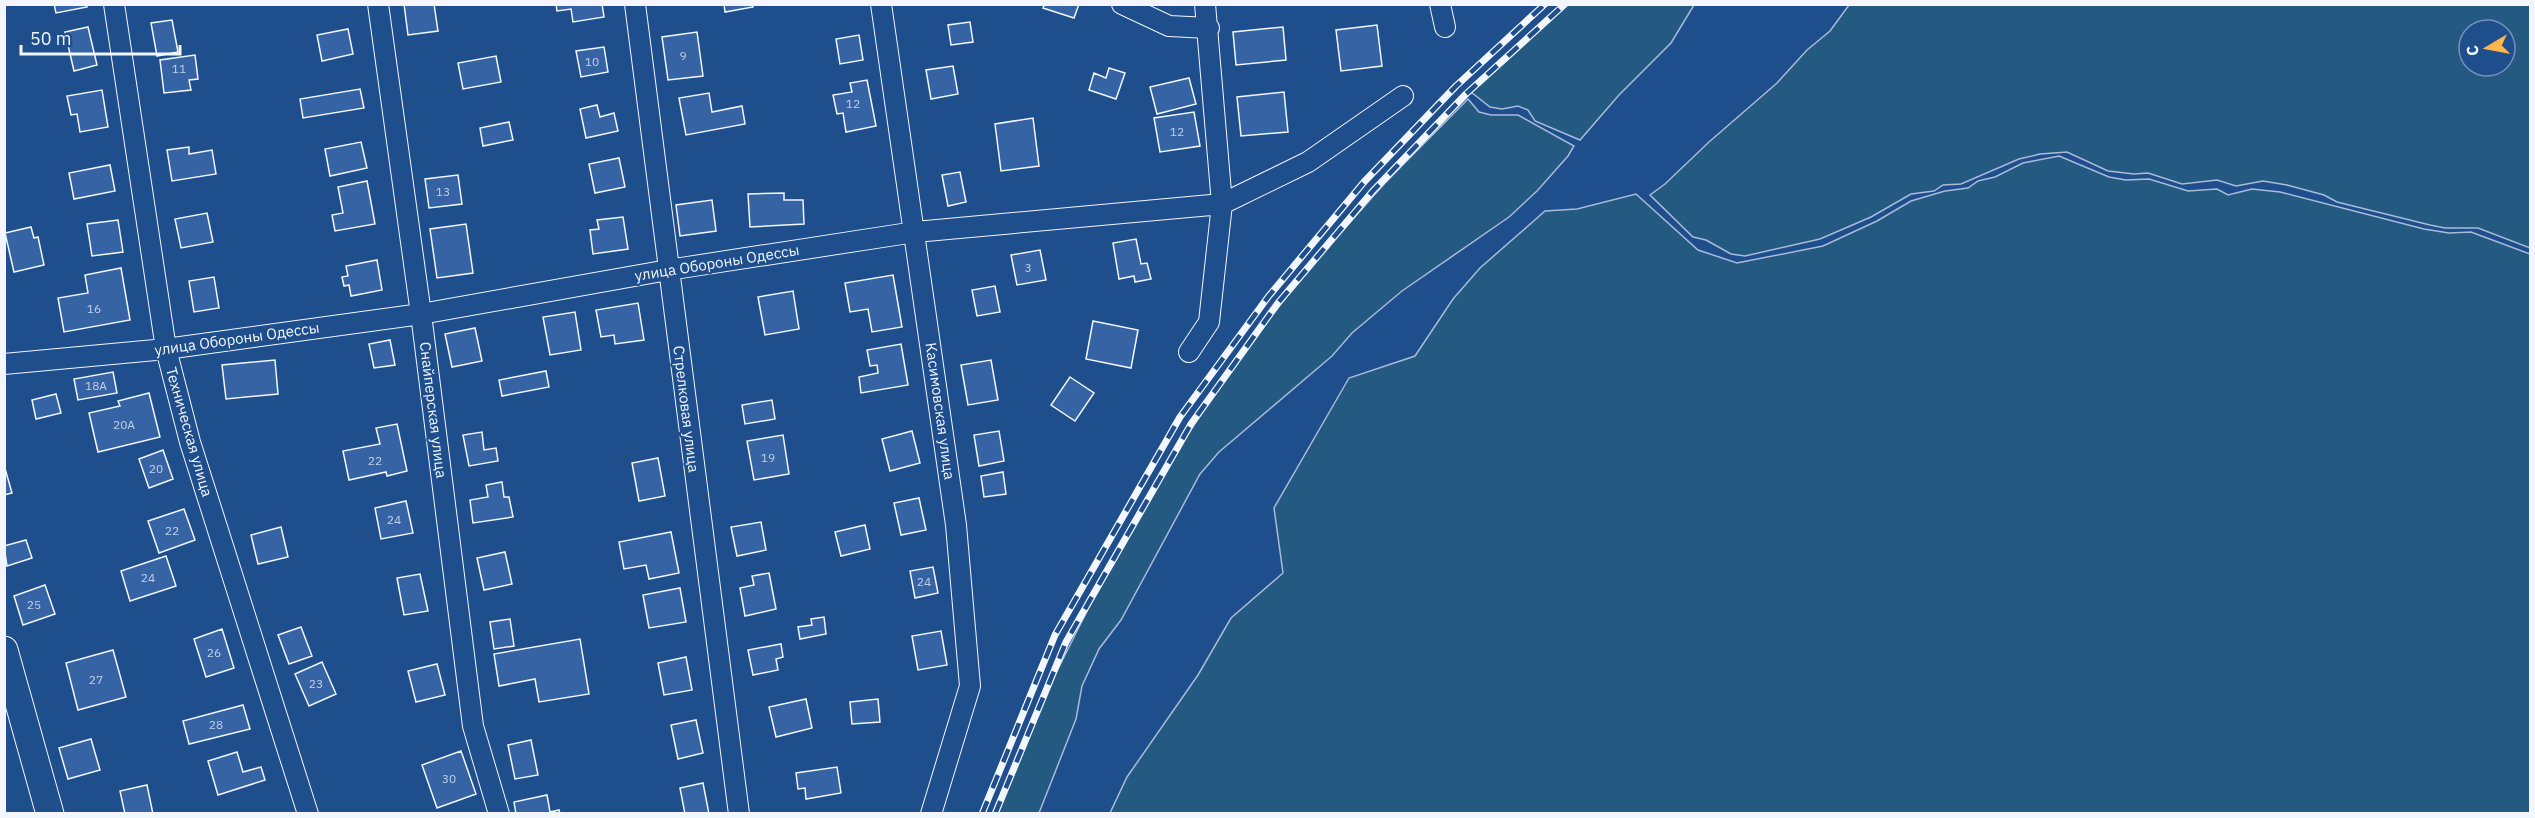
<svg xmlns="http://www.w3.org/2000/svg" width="2535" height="818" font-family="'IBM Plex Sans',sans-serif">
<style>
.green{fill:#245a82;stroke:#a8bbd7;stroke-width:1.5;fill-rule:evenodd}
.building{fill:#3563a3;stroke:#f2f6ff;stroke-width:1.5}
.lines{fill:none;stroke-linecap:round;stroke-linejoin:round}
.street-casing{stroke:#f2f6ff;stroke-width:22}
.secondary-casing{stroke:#f2f6ff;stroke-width:29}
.street{stroke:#1f4e8c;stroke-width:20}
.secondary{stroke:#1f4e8c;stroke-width:27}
.rail-casing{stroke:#f2f6ff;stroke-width:7}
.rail{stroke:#1f4e8c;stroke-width:4.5;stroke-dasharray:14;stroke-linecap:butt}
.labels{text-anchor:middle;stroke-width:4.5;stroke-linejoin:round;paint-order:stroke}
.number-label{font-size:12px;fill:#c3d1e8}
.street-label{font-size:15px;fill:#f2f6ff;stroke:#1f4e8c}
</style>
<rect width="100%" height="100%" fill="#1f4e8c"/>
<!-- green -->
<path class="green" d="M1563,5H1694L1671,43L1619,95L1580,140L1535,121L1528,110L1518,106L1502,109L1490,107L1471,92L1532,31Z
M1849,5H2530V248L2478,228H2445L2430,225L2337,202L2324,195L2287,185L2263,181L2236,186L2217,180L2182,184L2148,173L2134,174L2108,171L2067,152L2040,154L2019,159L1961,184L1943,185L1934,191L1911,194L1871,217L1820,239L1745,256L1731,254L1706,240L1693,237L1650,195L1665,184L1709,142L1777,83L1807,50L1830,31ZM2469,30H2505V66H2469Z
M1468,99L1479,112L1491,115H1518L1574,146L1568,156L1537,191L1509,217L1402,291L1352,333L1332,356L1219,452L1200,474L1121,620L1099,649L1082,686L1076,719L1039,813H997L1037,711L1105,575L1186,437L1239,357L1306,272L1385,183Z
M2059,156L2109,177L2126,180L2149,179L2188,191L2217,189L2228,195L2252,189L2280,192L2424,229L2449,233L2471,232L2530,254V813H1110L1127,777L1198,675L1231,618L1283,573L1274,508L1349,378L1415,356L1453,299L1480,268L1545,211L1577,209L1636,194L1698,250L1737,263L1823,246L1877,221L1911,201L1945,191L1968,188L1978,181L1995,177L2023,163Z"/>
<!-- building -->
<path class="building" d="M54,4H86L87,7L56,13Z
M404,4H434L438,31L408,35Z
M556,4H602L604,17L573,22L571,9L557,11Z
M724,4H752L753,7L725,12Z
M1045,4H1079L1074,18L1043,8Z
M172,20L178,52L157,56L151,23Z
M970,22L973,42L951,45L948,25Z
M1377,25L1382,66L1341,71L1336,30Z
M88,27L97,65L74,71L65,32Z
M1283,27L1286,60L1236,65L1233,32Z
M348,29L353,54L322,61L317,35Z
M697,32L703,76L668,80L662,37Z
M859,35L863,60L840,64L836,39Z
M604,47L608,72L581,77L576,51Z
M195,55L198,79L189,80L191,90L164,93L160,60Z
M496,56L501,82L463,89L458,63Z
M953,66L958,94L931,99L926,70Z
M1109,68L1125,73L1116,99L1089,90L1094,73L1106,78Z
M1189,78L1196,104L1157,114L1150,87Z
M867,80L876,126L846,132L843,113L837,114L833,95L852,92L850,83Z
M360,89L364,108L303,118L300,99Z
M102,90L108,127L80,132L77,114L71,115L67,96Z
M1284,92L1288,132L1241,136L1237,97Z
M709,93L712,112L742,106L745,124L686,135L679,98Z
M597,105L600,117L614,113L618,131L586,138L580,109Z
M1194,112L1200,146L1160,152L1154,118Z
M1033,118L1039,166L1001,171L995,124Z
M509,122L513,140L483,146L480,128Z
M361,142L367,168L330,176L325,149Z
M189,147V154L212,150L216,174L172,181L167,150Z
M619,158L625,187L595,193L589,164Z
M110,165L115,191L74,199L69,173Z
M960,172L966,202L948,206L942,175Z
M458,175L462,204L429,208L425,179Z
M367,181L375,224L335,231L332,215L343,213L338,187Z
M784,193V200H803L804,224L750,227L748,194Z
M712,200L716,231L680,236L676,205Z
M207,213L213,242L181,248L175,219Z
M623,217L628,249L593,254L590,230L599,229L597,220Z
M118,220L123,252L92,256L87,224Z
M466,224L473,273L437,278L430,229Z
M31,227L34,238L38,237L44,265L14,272L5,233Z
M1136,239L1141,264L1147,263L1151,279L1135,282L1134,276L1119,279L1113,243Z
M1040,250L1046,280L1017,285L1011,255Z
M377,260L382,290L351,296L349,285L344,286L342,277L348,276L346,266Z
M121,268L130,320L64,332L58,298L88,293L85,275Z
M893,275L902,327L872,332L868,309L850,312L845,283Z
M214,277L219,308L194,312L189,281Z
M995,286L1000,312L977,316L972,290Z
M793,291L799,329L765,335L758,297Z
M638,303L644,340L615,344L614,335L601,337L596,310Z
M575,312L581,350L550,355L543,317Z
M1093,321L1138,330L1131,368L1086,359Z
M475,328L482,361L452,367L445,334Z
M390,340L395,365L374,368L369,344Z
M901,344L908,385L861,393L859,377L878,373L877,365L870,366L867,350Z
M275,360L278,394L226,399L222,365Z
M991,360L998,400L968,405L961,365Z
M546,371L549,387L502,396L499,380Z
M113,372L117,393L78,400L74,379Z
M1070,377L1094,393L1075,421L1051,405Z
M149,393L160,437L98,452L89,413L120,406L118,401Z
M56,394L61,413L36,419L32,400Z
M772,400L775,419L745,424L742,405Z
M397,424L407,471L387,476L386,472L349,480L343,451L380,444L376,428Z
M912,431L920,463L890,471L882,439Z
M999,431L1004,461L979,466L974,435Z
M482,432L484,450L496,448L498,461L469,466L463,435Z
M783,435L789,474L754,480L747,441Z
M163,450L173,479L149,488L139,459Z
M658,458L665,496L639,501L632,463Z
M4,465L12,493L4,495Z
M1003,472L1006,494L984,497L981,476Z
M502,482L504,497H509L513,517L473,523L470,500L488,497L486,485Z
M919,498L926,530L901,535L894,503Z
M406,501L413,533L381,539L375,508Z
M184,509L195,540L159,553L148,521Z
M761,522L766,550L737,556L731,527Z
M865,525L870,549L841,556L835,532Z
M281,527L288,557L258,564L251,535Z
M671,532L679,573L649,579L646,565L624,569L619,542Z
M26,540L32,558L7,566L4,546Z
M505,552L512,584L484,590L477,558Z
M166,556L176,586L130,601L121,571Z
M933,567L938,593L915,598L910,571Z
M769,573L776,609L745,616L740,588L754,585L752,576Z
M420,574L428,611L404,615L397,578Z
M45,585L55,614L23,625L14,596Z
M680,588L686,622L649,628L643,595Z
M824,617L826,634L800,639L798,627L812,625L811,619Z
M510,619L514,646L494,649L490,622Z
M301,627L312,656L289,664L278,635Z
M222,629L234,668L206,677L194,639Z
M941,631L947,665L918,670L912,636Z
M580,639L589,694L539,702L535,679L499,686L494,654Z
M781,644L783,657L776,659L778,670L753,675L748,650Z
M113,650L126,697L78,710L66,663Z
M686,657L692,690L664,695L658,663Z
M322,662L336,694L309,706L295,674Z
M437,664L445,695L416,702L408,671Z
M806,699L812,728L776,737L769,707Z
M878,699L880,722L852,724L850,702Z
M243,705L250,729L189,744L183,721Z
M696,720L703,753L678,759L671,725Z
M91,739L100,770L68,779L59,748Z
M531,740L538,775L515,779L508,745Z
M461,751L476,794L437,808L422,765Z
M237,752L243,772L261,767L265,780L218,795L208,761Z
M837,767L841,793L806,799L805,788L798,789L796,773Z
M703,783L709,814H685L680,788Z
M147,785L153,814H125L120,791Z
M547,795L550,812L559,810L560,814H516L514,802Z"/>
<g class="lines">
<!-- street casing -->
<g class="street-casing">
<path id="street" d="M114,4L166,349L190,442L308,814
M378,4L421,314L473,726L499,814
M635,4L739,814
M881,4L956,525L970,686L931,814
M1122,4L1169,26L1209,28
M1440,4L1445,27
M1189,352L1209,322L1222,204L1205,4
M4,364L166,349L421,314L668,270L915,232L1222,204L1308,162L1403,96"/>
</g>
<!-- secondary casing -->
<g class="secondary-casing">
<path id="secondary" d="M4,650L50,814"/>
</g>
<!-- street -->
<use href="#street" class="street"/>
<!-- secondary -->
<use href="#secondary" class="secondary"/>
<!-- rail casing -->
<g class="rail-casing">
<path id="rail" d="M982,814L1055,635L1180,417L1268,297L1364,182L1456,86L1545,4
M995,814L1066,642L1191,424L1278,303L1372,192L1466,94L1565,4"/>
</g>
<!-- rail -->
<use href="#rail" class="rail"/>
</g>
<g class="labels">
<!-- number labels -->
<g class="number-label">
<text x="683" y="60">9</text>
<text x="592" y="66">10</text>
<text x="179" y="73">11</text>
<text x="853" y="108">12</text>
<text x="1177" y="136">12</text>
<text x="443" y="196">13</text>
<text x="1028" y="272">3</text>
<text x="94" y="313">16</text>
<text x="96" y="390">18А</text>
<text x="124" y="429">20А</text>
<text x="768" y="462">19</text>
<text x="375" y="465">22</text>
<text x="156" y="473">20</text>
<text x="394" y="524">24</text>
<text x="172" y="535">22</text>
<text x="148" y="582">24</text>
<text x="924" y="586">24</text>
<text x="34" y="609">25</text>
<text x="214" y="657">26</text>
<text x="96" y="684">27</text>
<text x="316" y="688">23</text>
<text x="216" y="729">28</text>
<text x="449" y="783">30</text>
</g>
<!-- street labels -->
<g class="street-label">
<text transform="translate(717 263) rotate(-9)" y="5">улица Обороны Одессы</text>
<text transform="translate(237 339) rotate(-8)" y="5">улица Обороны Одессы</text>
<text transform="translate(686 409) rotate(83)" y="5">Стрелковая улица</text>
<text transform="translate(433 410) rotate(83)" y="5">Снайперская улица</text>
<text transform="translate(940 411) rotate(82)" y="5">Касимовская улица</text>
<text transform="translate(189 432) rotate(74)" y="5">Техническая улица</text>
</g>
</g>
<!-- border -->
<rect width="2535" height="818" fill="none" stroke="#f2f6ff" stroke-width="12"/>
<!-- north arrow -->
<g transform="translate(2487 48) rotate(260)"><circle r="28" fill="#1f4e8c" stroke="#7391ba" stroke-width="1.5"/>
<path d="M0-4.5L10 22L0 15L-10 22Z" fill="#ffb74d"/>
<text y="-9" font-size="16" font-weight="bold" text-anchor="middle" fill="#f2f6ff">С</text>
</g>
<!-- scale -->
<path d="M21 45v9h159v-9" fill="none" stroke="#f2f6ff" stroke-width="3"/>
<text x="30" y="45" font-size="18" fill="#f2f6ff" stroke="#1f4e8c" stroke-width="4.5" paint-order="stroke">50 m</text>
</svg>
